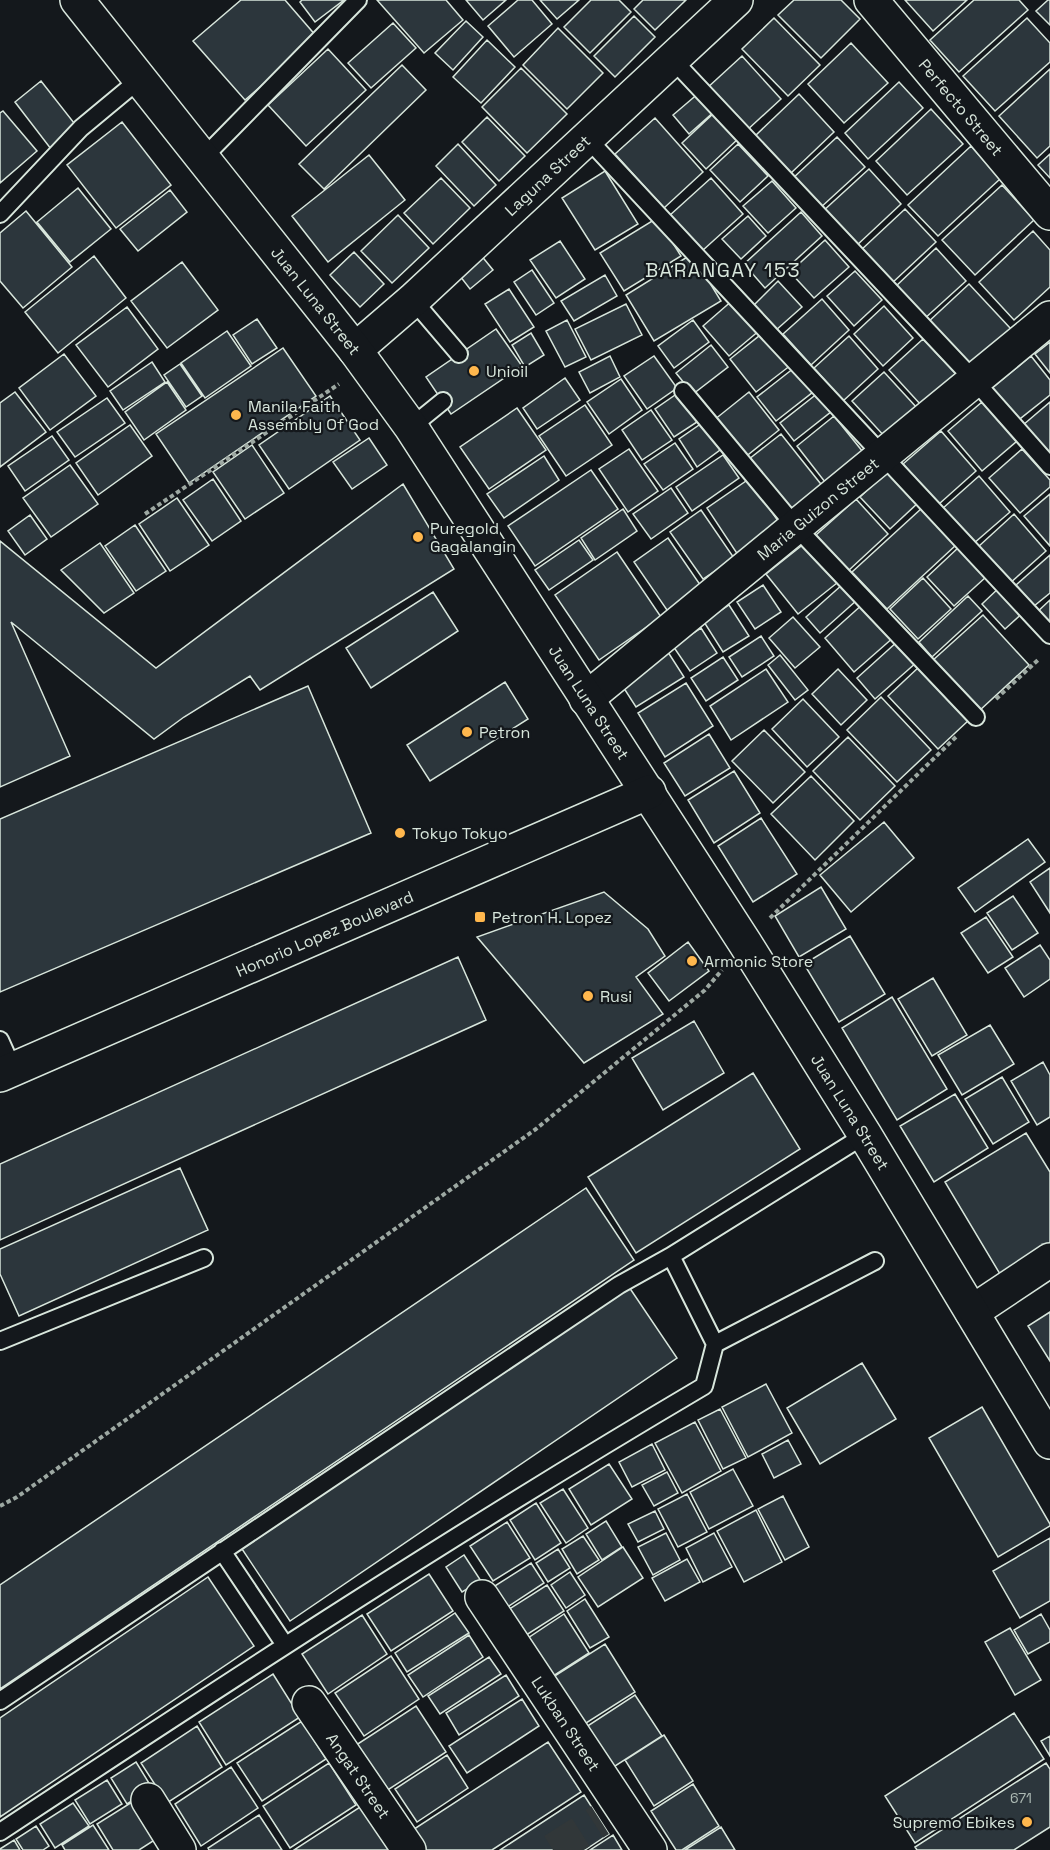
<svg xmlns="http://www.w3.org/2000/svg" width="1050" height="1850" font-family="'Space Grotesk',sans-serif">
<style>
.building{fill:#2c363c;stroke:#d8e6dc;stroke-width:1.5}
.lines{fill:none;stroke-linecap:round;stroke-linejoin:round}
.street-tunnel{stroke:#313739;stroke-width:33;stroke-dasharray:33 16;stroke-linecap:butt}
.lane-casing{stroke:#d8e6dc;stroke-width:20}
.street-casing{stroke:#d8e6dc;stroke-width:36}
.secondary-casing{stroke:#d8e6dc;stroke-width:36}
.path{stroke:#9da8a2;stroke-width:4;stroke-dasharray:4.5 3;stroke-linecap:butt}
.lane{stroke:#14181c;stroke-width:16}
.street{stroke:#14181c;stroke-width:33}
.secondary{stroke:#14181c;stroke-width:33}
.poi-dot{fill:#ffb74d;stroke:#14181c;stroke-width:2}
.labels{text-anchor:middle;stroke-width:4.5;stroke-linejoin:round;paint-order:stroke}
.number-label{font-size:14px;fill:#adbab4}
.street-label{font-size:16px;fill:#d8e6dc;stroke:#14181c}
.poi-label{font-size:16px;fill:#d8e6dc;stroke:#14181c;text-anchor:start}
.quarter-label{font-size:20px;letter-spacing:1.5px;fill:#d8e6dc;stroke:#14181c}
</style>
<rect width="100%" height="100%" fill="#14181c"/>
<!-- building -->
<path class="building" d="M241,0H285L317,37L245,100L193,41Z
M302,0H344L315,22L300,2Z
M377,0H446L463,20L424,53Z
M466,0H506L483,20Z
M518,0H532L552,24L514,57L488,26Z
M540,0H579L557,19Z
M591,0H619L631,12L590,53L564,27Z
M643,0H686L655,30L634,9Z
M794,0H841L860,19L821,58L778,15Z
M905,0H967L933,31Z
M974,0H1019L1028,10L959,72L930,40Z
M1048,0H1050V25L1036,11Z
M634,16L655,37L615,77L594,56Z
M774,18L820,65L788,96L742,49Z
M1027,18L1050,43V62L995,111L963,76Z
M466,21L483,37L453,70L435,53Z
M393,23L416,48L371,88L348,63Z
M558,28L603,73L567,109L523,65Z
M487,40L515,67L481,103L453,77Z
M851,43L888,83L844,123L808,84Z
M328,49L366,90L306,146L268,105Z
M742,56L781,99L745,132L706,89Z
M402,65L426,90L324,189L299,164Z
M521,68L567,114L527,153L482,107Z
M1050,69V146L1037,158L999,116Z
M41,81L78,128L51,149L15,102Z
M899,82L923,108L868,159L845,133Z
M700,92L716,110L689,134L673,115Z
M799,94L834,132L790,174L755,136Z
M931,109L963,144L907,195L876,161Z
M3,111L37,151L0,183V113Z
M715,112L739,138L706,169L682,143Z
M487,117L525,156L499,181L462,142Z
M655,118L703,172L664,208L615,154Z
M122,122L171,185L116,228L67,165Z
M837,137L865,167L819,209L792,179Z
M458,144L496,185L474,206L436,166Z
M738,144L768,176L740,202L710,170Z
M971,146L1000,179L938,236L908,205Z
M1050,154V178L1038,165Z
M369,155L405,200L328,262L292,216Z
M869,169L901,204L855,247L822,212Z
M605,171L638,224L595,250L562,198Z
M441,178L470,208L433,244L404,213Z
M711,178L743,214L702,251L669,216Z
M772,181L796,208L768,233L743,206Z
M1002,185L1034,220L975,275L942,240Z
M78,188L111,229L70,262L37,222Z
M170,190L187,212L138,251L120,229Z
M905,209L936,242L891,284L860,251Z
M26,211L72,267L23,308L0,281V233Z
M801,212L822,236L765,288L744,264Z
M398,215L429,248L392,283L361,251Z
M748,216L766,236L741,259L722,239Z
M657,218L681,256L624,291L600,253Z
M1033,231L1050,250V287L1014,320L979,282Z
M825,240L849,267L814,298L790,272Z
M560,241L585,279L556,298L530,260Z
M936,248L966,281L923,320L894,288Z
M476,249L493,270L470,289L453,267Z
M354,252L384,284L360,307L330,275Z
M692,254L721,301L654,341L626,295Z
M94,256L126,298L58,353L25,312Z
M182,262L218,310L167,348L131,301Z
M532,270L554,303L536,315L514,282Z
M855,271L882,300L854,326L827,296Z
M605,275L617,296L574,321L561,301Z
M778,281L802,307L775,331L753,306Z
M969,284L1011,329L968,369L926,324Z
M509,289L534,327L510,342L485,304Z
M734,299L760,330L729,356L703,326Z
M822,299L849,330L811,365L783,334Z
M626,304L642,335L591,360L575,329Z
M884,306L913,338L883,366L854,334Z
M127,307L158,349L108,387L76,345Z
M257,319L277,348L252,364L233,335Z
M567,320L586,357L565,367L546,331Z
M693,320L709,342L674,368L658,346Z
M496,329L522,366L451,414L426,377Z
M227,331L251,366L205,398L181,363Z
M764,332L791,365L756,392L730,359Z
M531,333L544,355L525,367L512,345Z
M849,336L878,369L843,401L814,368Z
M923,339L956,374L921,405L889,370Z
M1050,342V373L1035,354Z
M711,345L728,367L693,394L676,373Z
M283,348L316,396L189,483L156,434Z
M64,354L96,396L50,430L19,388Z
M610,356L620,377L590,393L579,372Z
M654,356L677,388L647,409L624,376Z
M1031,356L1050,380V395L1016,422L990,390Z
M152,362L165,382L123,410L110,391Z
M180,364L202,396L186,407L164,375Z
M794,368L813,392L776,421L757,397Z
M884,372L918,409L886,438L852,401Z
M565,378L580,400L537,429L523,408Z
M621,379L642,410L609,434L587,402Z
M167,382L186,410L144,440L125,412Z
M15,392L46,432L0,467V403Z
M749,392L779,430L744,458L714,420Z
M678,393L697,422L674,437L655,409Z
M818,393L832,411L794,441L780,423Z
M330,396L360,440L289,489L259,445Z
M107,398L125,423L75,457L57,432Z
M982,402L1017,441L982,471L948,431Z
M1050,402V458L1023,425Z
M585,405L612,445L566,476L539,436Z
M517,408L546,450L489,489L460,447Z
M651,410L672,440L642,460L622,430Z
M834,416L863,452L825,482L797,446Z
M702,423L720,450L697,467L679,439Z
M130,425L152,456L98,495L76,463Z
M941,431L976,471L939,504L903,464Z
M781,434L824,488L793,513L749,459Z
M52,436L69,460L25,491L8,466Z
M369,438L387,465L352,489L333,462Z
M675,443L693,469L663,490L644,464Z
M252,445L284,493L245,519L213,472Z
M629,449L658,491L628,512L599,469Z
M1022,449L1050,480V487L1020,513L989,478Z
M723,455L739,478L692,511L676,487Z
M544,456L559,480L504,518L487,494Z
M70,465L98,504L51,537L23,498Z
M591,470L618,509L535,566L508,526Z
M889,470L919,502L890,529L860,497Z
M979,476L1010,512L973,544L942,509Z
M213,479L241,521L212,541L183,500Z
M749,479L783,528L740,558L707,508Z
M403,484L454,569L260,690L250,676L184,717L154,739L11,622L70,756L0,787V541L156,668Z
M671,488L688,513L651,539L633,514Z
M1050,494V546L1024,516Z
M177,498L209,545L170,571L139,524Z
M856,499L888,534L848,571L816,535Z
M922,508L956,545L887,609L852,572Z
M623,509L637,531L595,560L581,538Z
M701,510L734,558L703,579L670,532Z
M1014,514L1046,551L1009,584L978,547Z
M30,515L47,539L25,555L8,531Z
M135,525L166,571L136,591L105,546Z
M668,538L703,589L669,613L634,562Z
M579,540L593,560L549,590L535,570Z
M100,543L134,593L104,613L61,570Z
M805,543L837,583L798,614L766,574Z
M959,547L986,577L954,606L927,577Z
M617,552L661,617L599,660L555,595Z
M1050,555V593L1034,606L1016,585Z
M923,578L951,609L918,639L890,609Z
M843,584L857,600L820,633L806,617Z
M763,585L781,612L755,629L737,602Z
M1002,585L1025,611L1005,629L982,604Z
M433,592L458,631L371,688L346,648Z
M968,596L982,611L932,657L919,642Z
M1050,600V629L1036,613Z
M864,603L894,637L854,672L825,638Z
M729,605L749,636L723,652L704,622Z
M983,615L1029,665L979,711L932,661Z
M793,617L820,647L795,668L769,638Z
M701,628L717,653L690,671L673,646Z
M761,636L774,656L742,677L729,657Z
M898,641L917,662L875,699L857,678Z
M666,649L684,677L636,707L618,679Z
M780,655L808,690L795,700L768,665Z
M723,657L738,680L706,701L691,678Z
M920,666L970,719L938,749L888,696Z
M766,669L788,702L731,740L710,706Z
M838,669L867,700L841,725L812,694Z
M505,682L528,719L430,781L407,745Z
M686,683L713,726L665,757L638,713Z
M308,686L371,833L0,992V819Z
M881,697L931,750L897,782L847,730Z
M803,699L839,737L807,767L772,729Z
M764,730L805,772L773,803L732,761Z
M709,734L730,768L685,796L664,763Z
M848,737L895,786L860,820L813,771Z
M734,771L760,813L714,843L688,800Z
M811,776L854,821L815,860L771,814Z
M761,818L797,874L753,902L718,846Z
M884,822L914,858L851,912L820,875Z
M1028,839L1045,862L975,912L958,888Z
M1050,868V913L1030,882Z
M821,887L846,929L799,957L775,916Z
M604,892L648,929L665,956L636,977L663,1014L584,1063L477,937Z
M1013,896L1038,933L1012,950L987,913Z
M986,917L1013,957L988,973L961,933Z
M850,936L885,994L839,1022L804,964Z
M688,942L709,971L669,1001L648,973Z
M1040,945L1050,960V979L1024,997L1005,968Z
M458,957L486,1020L0,1240V1164Z
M933,978L967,1035L932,1056L898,999Z
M892,997L947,1089L897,1120L842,1028Z
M694,1021L724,1073L663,1110L632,1058Z
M990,1025L1014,1064L962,1095L938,1055Z
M1043,1062L1050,1075V1117L1037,1125L1011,1081Z
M753,1073L800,1149L636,1253L588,1177Z
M1002,1077L1029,1122L993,1144L965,1099Z
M955,1094L988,1148L934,1182L900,1126Z
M1026,1133L1050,1172V1250L1003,1279L945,1182Z
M180,1168L208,1230L19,1316L0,1274V1249Z
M586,1188L634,1260L0,1689V1585Z
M629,1287L677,1358L290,1621L242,1549Z
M1050,1312V1361L1028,1326Z
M862,1363L896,1419L820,1464L787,1408Z
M766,1384L792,1433L748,1457L722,1407Z
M982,1407L1050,1524V1526L998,1557L929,1438Z
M720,1409L746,1458L723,1469L698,1420Z
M695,1422L721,1471L682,1493L655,1443Z
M788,1440L801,1464L774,1478L762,1454Z
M652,1444L665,1470L632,1487L619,1462Z
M609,1464L632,1499L591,1525L569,1489Z
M733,1469L753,1506L709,1529L690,1492Z
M667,1472L678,1493L654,1506L642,1485Z
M563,1489L588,1528L566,1543L540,1503Z
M687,1494L707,1532L678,1547L658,1509Z
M783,1496L809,1547L785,1560L758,1509Z
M536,1503L561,1543L535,1560L510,1520Z
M756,1510L782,1562L744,1582L717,1531Z
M655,1511L664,1529L638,1542L628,1524Z
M606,1521L622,1547L602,1560L586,1534Z
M507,1522L530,1558L493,1581L470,1546Z
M666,1533L680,1560L653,1575L638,1547Z
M714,1533L732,1567L703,1582L686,1548Z
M583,1536L599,1560L577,1574L562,1549Z
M1050,1538V1601L1020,1618L993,1571Z
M623,1547L643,1578L598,1607L578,1577Z
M558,1549L570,1568L548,1582L536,1563Z
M464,1555L481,1581L462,1592L446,1567Z
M687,1559L700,1582L665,1601L652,1578Z
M531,1563L544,1583L503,1610L490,1589Z
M570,1572L585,1595L566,1608L551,1585Z
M429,1574L453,1611L391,1651L367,1614Z
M208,1577L254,1646L0,1817V1718Z
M547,1585L564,1611L520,1639L503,1613Z
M585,1599L609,1637L590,1648L567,1611Z
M455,1613L469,1633L407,1672L395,1653Z
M564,1614L589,1653L547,1680L522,1642Z
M1041,1614L1050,1630V1642L1028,1654L1014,1630Z
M362,1615L387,1654L328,1694L302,1654Z
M1010,1628L1041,1680L1015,1695L985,1642Z
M469,1635L483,1657L423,1697L408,1675Z
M605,1644L635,1692L583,1725L553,1677Z
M391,1656L419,1699L364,1736L335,1693Z
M489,1657L501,1674L440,1714L428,1696Z
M273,1674L300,1717L226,1765L199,1722Z
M506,1675L519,1696L459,1735L446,1713Z
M635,1695L662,1736L612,1768L586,1727Z
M522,1699L539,1726L467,1773L449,1746Z
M416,1706L446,1752L380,1795L350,1749Z
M1014,1713L1044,1759L915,1843L885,1796Z
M302,1721L326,1759L262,1801L237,1763Z
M197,1726L222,1767L167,1803L141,1763Z
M664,1735L693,1781L654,1806L625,1760Z
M1050,1736V1756L1041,1741Z
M548,1742L581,1792L492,1850H419L408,1833Z
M447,1755L468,1788L417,1822L395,1789Z
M136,1762L152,1788L127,1804L111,1778Z
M329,1763L356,1805L290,1848L263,1806Z
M1046,1763L1050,1769V1827L1014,1850H917L915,1847Z
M231,1767L258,1808L201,1846L175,1804Z
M107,1780L122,1804L90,1824L75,1800Z
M693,1784L719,1826L682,1850H676L651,1811Z
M584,1795L609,1834L585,1850H500Z
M140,1797L164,1834L139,1850H113L97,1824Z
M73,1803L89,1826L55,1848L40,1824Z
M360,1807L389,1850H294Z
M259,1815L282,1850H209L208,1848Z
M93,1825L109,1850H65L62,1845Z
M36,1826L49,1846L43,1850H23L16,1839Z
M721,1827L735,1850H685Z
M613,1835L622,1850H590Z
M14,1840L20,1850H0V1849Z"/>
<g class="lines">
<!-- street-tunnel -->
<path class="street-tunnel" d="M553,1850L600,1820"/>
<!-- lane casing -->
<g class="lane-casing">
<path id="lane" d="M672,59L974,380L1050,466
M586,137L1050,635
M202,159L358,0
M0,214L81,128L140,79
M413,300L459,354
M683,391L796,527L976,717
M411,427L443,401
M0,1040L13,1069
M0,1341L204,1258
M715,1344L875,1261
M222,1551L285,1645
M0,1701L619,1285L671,1256L865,1135
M0,1832C232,1679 465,1527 704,1386L715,1344L671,1256"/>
</g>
<!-- street casing -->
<g class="street-casing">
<g id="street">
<path id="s1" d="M871,0L1050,213"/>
<path id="s2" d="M355,350L413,300L736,0"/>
<path id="s3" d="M586,699L1050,318"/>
<path d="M972,1312L1050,1260"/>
<path id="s4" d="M482,1597L650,1850"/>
<path id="s5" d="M309,1703L409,1850"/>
<path d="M148,1800L179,1850"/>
</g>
</g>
<!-- secondary casing -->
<g class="secondary-casing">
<g id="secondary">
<path id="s6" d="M77,0L355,350L411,427L745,943L865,1135L1050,1442"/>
<path id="s7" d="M0,1075L649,792"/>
</g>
</g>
<!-- path -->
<path class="path" d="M145,514L339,384
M996,699L1039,659
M770,918L958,735
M0,1506L17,1497L536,1129L705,990L722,970"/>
<!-- lane -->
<use href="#lane" class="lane"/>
<!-- street -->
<use href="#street" class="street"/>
<!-- secondary -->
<use href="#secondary" class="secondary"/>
</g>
<!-- markers -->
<g class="poi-dot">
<circle cx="474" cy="371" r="6"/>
<circle cx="236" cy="415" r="6"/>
<circle cx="418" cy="537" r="6"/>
<circle cx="467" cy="732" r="6"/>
<circle cx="400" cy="833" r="6"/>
<rect x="474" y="911" width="12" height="12" rx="3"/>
<circle cx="692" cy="961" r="6"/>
<circle cx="588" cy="996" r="6"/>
<circle cx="1027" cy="1822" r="6"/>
</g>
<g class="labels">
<!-- number labels -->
<g class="number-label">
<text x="1021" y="1803">671</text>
</g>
<!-- street labels -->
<g class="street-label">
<text dy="6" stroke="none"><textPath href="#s1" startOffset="140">Perfecto Street</textPath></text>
<text dy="6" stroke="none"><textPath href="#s2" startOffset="260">Laguna Street</textPath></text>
<text dy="6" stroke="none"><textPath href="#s6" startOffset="384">Juan Luna Street</textPath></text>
<text dy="6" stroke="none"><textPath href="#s3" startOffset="300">Maria Guizon Street</textPath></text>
<text dy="6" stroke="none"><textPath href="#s6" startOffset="870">Juan Luna Street</textPath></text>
<text dy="6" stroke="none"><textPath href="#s7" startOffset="354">Honorio Lopez Boulevard</textPath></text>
<text dy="6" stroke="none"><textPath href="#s6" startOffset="1356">Juan Luna Street</textPath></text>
<text dy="6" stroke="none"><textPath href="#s4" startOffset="152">Lukban Street</textPath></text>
<text dy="6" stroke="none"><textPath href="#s5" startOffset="88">Angat Street</textPath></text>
</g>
<!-- poi labels -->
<g class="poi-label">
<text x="486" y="377">Unioil</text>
<text x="248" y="412">Manila Faith<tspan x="248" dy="18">Assembly Of God</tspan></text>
<text x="430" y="534">Puregold<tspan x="430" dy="18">Gagalangin</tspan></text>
<text x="479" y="738">Petron</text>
<text x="412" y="839">Tokyo Tokyo</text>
<text x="492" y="923">Petron H. Lopez</text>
<text x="704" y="967">Armonic Store</text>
<text x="600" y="1002">Rusi</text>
<text x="1015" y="1828" text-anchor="end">Supremo Ebikes</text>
</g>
<!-- quarter labels -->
<g class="quarter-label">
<text x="723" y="277">BARANGAY 153</text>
</g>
</g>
</svg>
